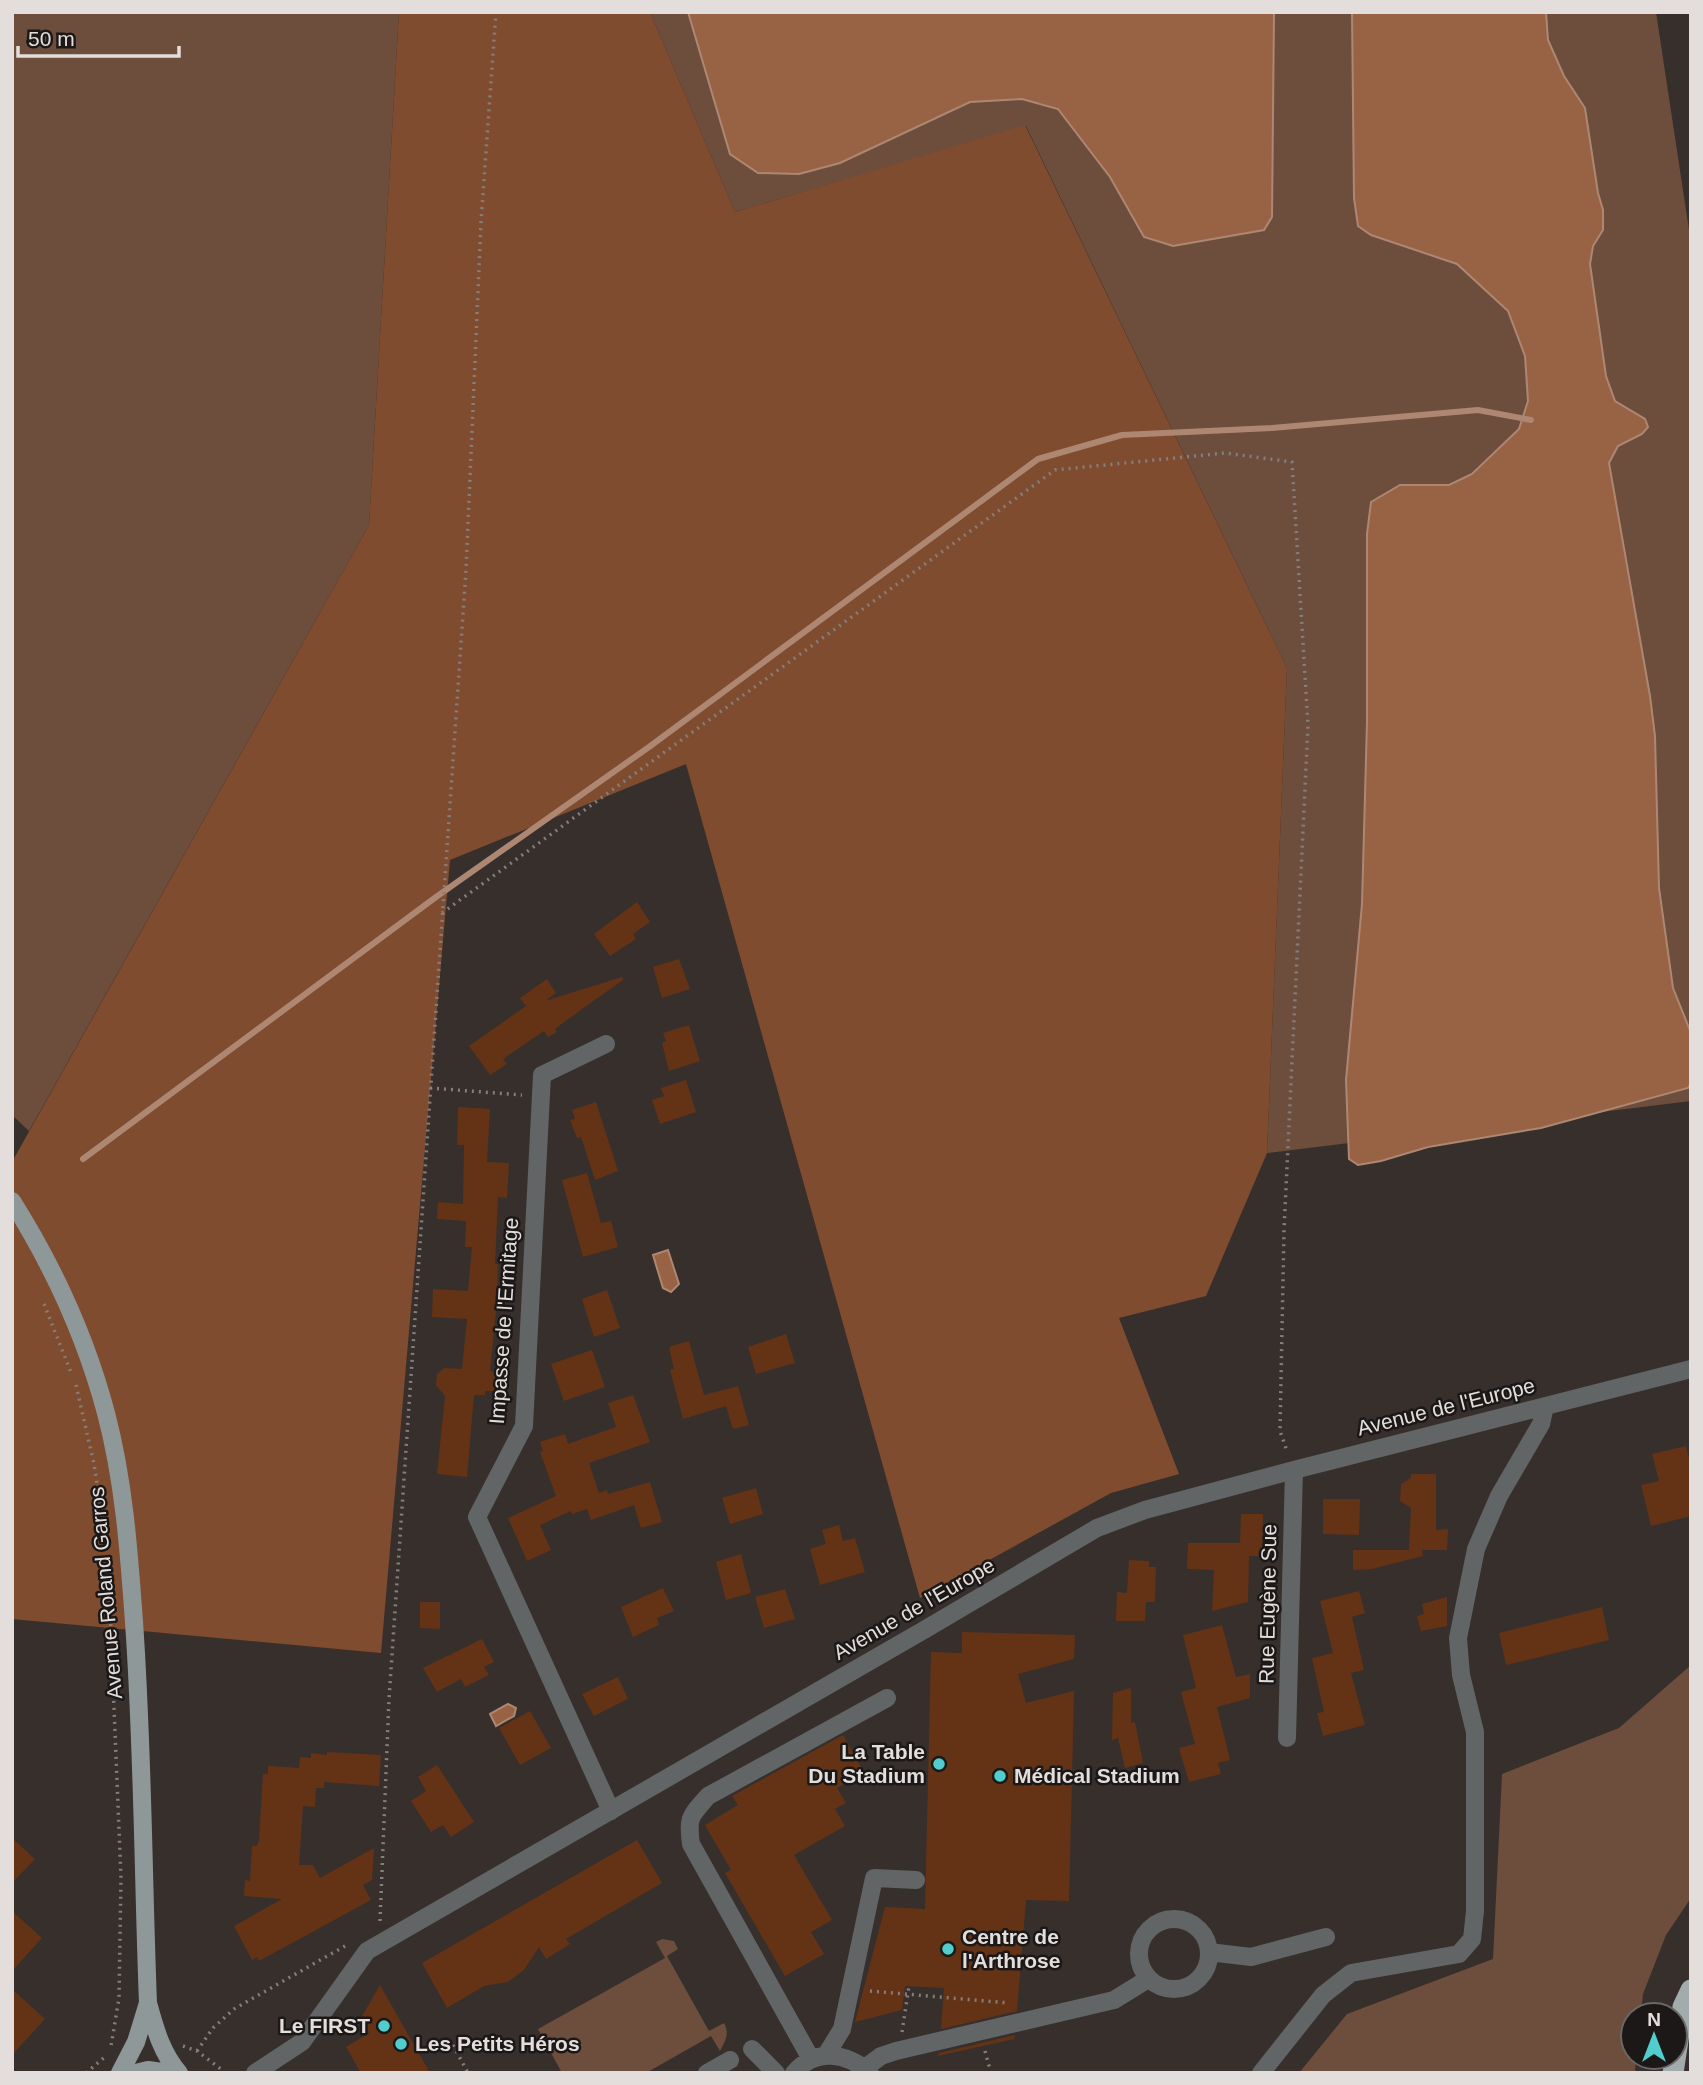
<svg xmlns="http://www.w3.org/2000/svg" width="1703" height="2085" font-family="Arial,sans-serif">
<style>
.green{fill:#6d4d3c}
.forest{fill:#804c30}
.water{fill:#986245;stroke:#ae8772;stroke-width:2}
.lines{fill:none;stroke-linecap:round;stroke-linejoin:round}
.stream{stroke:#ae8772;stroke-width:6}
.building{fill:#643316}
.path{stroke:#847e7c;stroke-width:3.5;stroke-dasharray:2 5;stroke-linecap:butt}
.minor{stroke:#616565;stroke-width:18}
.major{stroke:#8f9898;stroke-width:18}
.highway{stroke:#a2acac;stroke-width:21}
.poi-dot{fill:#52cdce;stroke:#1b1817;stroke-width:2.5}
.labels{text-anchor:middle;stroke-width:5;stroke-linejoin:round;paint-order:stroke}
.street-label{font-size:21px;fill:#e3dedc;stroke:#1b1817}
.poi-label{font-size:21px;font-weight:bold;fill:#e3dedc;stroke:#1b1817;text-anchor:start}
</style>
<rect width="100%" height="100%" fill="#362f2c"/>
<!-- green -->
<path class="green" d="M12,12H399L369,525L29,1131L12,1115Z
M650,12H1656L1691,243V1101L1267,1153L1287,668L1026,126L735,212Z
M1691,1665V1898L1666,1935L1643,1994L1641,2015H1633V2057H1636L1635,2073H1299L1347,2014L1493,1959L1502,1774L1619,1728Z
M662,1939L674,1941L678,1949L667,1956L709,2031L724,2023C730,2034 725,2041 720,2051L711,2036L646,2073H562L538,2029L665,1958L656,1942Z"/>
<!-- forest -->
<path class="forest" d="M399,12H650L735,212L1025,125L1287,668L1267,1153L1206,1296L1119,1318L1179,1474L1111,1493L920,1598L686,764L450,860L381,1653L12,1619V1162L369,525Z"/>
<!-- water -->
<path class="water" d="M688,12H1274L1272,217L1264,230L1173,246L1144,237L1110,177L1058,109L1022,99L970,102L840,163L799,174L758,173L730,154Z
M1352,12H1546L1548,40L1564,76L1585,108L1598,193L1603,210V230L1593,246L1590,264L1606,376L1615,401L1645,419L1648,427L1642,434L1618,446L1609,463L1650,696L1655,736L1659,888L1673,988L1691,1033V1083L1688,1088L1541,1128L1428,1147L1381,1161L1358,1165L1349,1159L1346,1080L1362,904L1367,722V534L1371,502L1400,485H1449L1472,474L1519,429L1528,401L1525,356L1508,311L1457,264L1371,235L1358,226L1354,198Z
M668,1250L679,1284L671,1292L663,1288L653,1255Z
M508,1704L516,1708L514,1716L496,1726L490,1714Z"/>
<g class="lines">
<!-- stream -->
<path class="stream" d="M83,1159L436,897L649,747L1038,459L1122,435L1272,428L1478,410L1531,420"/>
</g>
<!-- building -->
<path class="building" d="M637,902L650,922L633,934L636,939L610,956L594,934Z
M679,959L690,989L662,998L653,967Z
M622,977L623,980L571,1017L555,1029L557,1032L548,1037L544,1031L503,1059L507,1064L490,1075L469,1046L526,1006L520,998L547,979L556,993L545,1001Z
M689,1025L700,1061L669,1071L662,1043L666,1041L663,1033Z
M686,1080L696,1112L660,1124L652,1100L664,1096L661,1088Z
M596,1102L618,1171L595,1180L581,1137L577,1138L570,1120L575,1119L572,1110Z
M458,1107L490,1109L487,1162L509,1163L507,1198L498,1197L495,1264H498L497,1301L490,1371H496L495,1391H485V1395H474L467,1477L437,1474L445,1396L436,1385L437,1374L444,1368L462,1369L467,1319L432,1317L433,1289L468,1291L472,1247H465L466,1221L437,1219L438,1202L463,1204L464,1145H457Z
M587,1173L601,1223L611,1221L618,1247L583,1257L562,1180Z
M607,1290L620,1328L594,1337L582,1299Z
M786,1334L795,1363L756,1374L748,1347Z
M689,1341L704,1395L738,1386L749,1425L733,1429L726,1406L683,1419L670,1370L674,1369L669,1347Z
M592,1350L605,1387L564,1401L551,1364Z
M633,1395L650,1442L589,1463L599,1493L607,1490L608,1494L650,1482L662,1522L641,1528L634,1505L591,1520L587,1509L572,1514L571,1511L540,1525L551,1550L527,1561L508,1518L556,1496L540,1452L543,1451L540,1442L565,1434L568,1444L616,1427L608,1403Z
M1686,1446L1691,1467V1516L1651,1526L1641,1485L1659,1481L1652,1454Z
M1411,1474H1436V1530L1448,1529L1447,1550H1422L1423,1556L1372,1569L1353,1570V1550H1409L1411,1508L1400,1501L1401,1484L1411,1478Z
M756,1488L763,1514L730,1524L722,1498Z
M1323,1499H1360L1359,1535L1323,1534Z
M1241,1514H1263L1262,1556H1249L1248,1602L1212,1611L1214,1570L1187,1569L1188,1543H1240Z
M839,1525L843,1541L855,1538L865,1572L820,1585L810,1549L826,1544L822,1530Z
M741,1554L751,1593L726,1600L716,1562Z
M1129,1560L1149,1561V1567H1156L1155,1602H1146L1145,1621H1116L1117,1592L1127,1593Z
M663,1588L674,1611L657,1618L659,1625L633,1637L621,1607Z
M785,1589L795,1619L764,1628L755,1597Z
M1359,1591L1365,1613L1352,1617L1364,1670L1351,1673L1365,1725L1323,1736L1317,1713L1324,1712L1312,1658L1333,1653L1320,1601Z
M1447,1597V1626L1421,1631L1417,1616L1424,1614L1422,1604Z
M420,1602H440V1629L420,1628Z
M1602,1607L1609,1640L1506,1665L1499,1633Z
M1222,1625L1236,1677L1250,1674V1698L1217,1707L1230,1760L1218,1763L1221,1774L1189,1782L1179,1748L1195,1744L1181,1692L1196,1688L1183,1635Z
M962,1632L1075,1635L1074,1659L1018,1674L1026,1703L1074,1691L1069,1901L1026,1900L1017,2011L941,2029L944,1988L905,1986L902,2010L855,2022L885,1907L925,1909L931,1652L962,1653Z
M482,1639L494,1662L484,1667L489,1675L465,1687L461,1679L437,1692L423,1668Z
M618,1677L628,1699L594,1716L582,1694Z
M1131,1688V1723L1135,1722L1143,1763L1125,1768L1118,1738L1112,1740L1113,1693Z
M530,1711L551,1748L520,1765L499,1728Z
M843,1735L864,1772L837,1788L846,1803L835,1809L845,1826L794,1855L832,1920L811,1932L824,1954L785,1976L725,1873L731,1870L705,1825L738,1805L732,1796Z
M327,1752L381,1755L379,1786L324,1782V1788H316L315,1807L303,1806L299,1865H313L320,1878L374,1848L372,1880L363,1885L371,1900L259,1961L257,1957L252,1960L234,1926L282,1899L244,1896L245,1880L250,1881L252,1846H257L259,1840L263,1774H268V1766L299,1768L300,1757L311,1758V1753L327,1755Z
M437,1765L474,1822L451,1837L443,1825L431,1832L411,1801L426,1791L418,1777Z
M12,1838L35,1859L12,1883Z
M637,1840L662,1883L566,1939L570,1944L546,1959L539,1947L524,1970L508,1982L484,1986L447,2008L422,1963Z
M12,1911L42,1938L12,1971Z
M380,1985L430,2073H361L346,2047L369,2033L361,2018Z
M12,1989L45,2019L12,2055Z
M1015,2035L1014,2039L938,2056L939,2053Z"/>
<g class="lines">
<!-- path -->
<path class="path" d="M442,913L1055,470L1225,453L1292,462L1308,725L1284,1230L1280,1431L1287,1451
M430,1088L522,1095
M44,1304L72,1375
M76,1385L94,1464L106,1543
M108,1561L121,1878L119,1998L111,2046
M380,1921L389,1699L466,570L481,222L496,12
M870,1991L1009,2003
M902,2032L909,1986
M453,2045L468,2073
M183,2046L197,2051L221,2069
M197,2051L213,2028L234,2009L345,1946
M985,2051L991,2073
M86,2073L106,2056"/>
<!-- minor -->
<path class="minor" d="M606,1044L542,1075L524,1426L477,1517L611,1811
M1287,1738L1294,1470
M1139 1954a35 35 0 1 1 70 0a35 35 0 1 1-70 0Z
M1209,1952L1251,1957L1326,1937
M752,2049L776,2073
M826,2055L842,2029L874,1878L916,1880
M811,2059L691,1844C687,1816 691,1816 708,1796L887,1698
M865,2068L881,2056L896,2051L1114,2000L1148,1979
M255,2073L302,2042L367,1951L924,1630L1097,1528L1145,1510L1294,1470L1691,1369
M707,2073L730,2060
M794,2073C816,2047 847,2053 870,2073
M1261,2073L1323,1995L1351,1973L1459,1954L1472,1939L1475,1911V1732L1461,1675L1458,1638L1476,1549L1499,1496L1541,1424L1545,1406"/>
<!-- major -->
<path class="major" d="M12,1201C53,1266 86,1338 106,1413C124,1481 129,1552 134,1622C143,1749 143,1876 148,2003C155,2028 161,2052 179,2073
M120,2073L136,2042L148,2003
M136,2073L148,2070L169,2073"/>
<!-- highway -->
<path class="highway" d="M1673,2073L1683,2007L1691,1990"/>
</g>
<!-- markers -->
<g class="poi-dot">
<circle cx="939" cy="1764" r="7"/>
<circle cx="1000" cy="1776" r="7"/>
<circle cx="948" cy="1949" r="7"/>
<circle cx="384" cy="2026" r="7"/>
<circle cx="401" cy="2044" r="7"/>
</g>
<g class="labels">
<!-- street labels -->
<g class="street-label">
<text transform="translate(504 1321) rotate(-86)" y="7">Impasse de l'Ermitage</text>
<text transform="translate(1446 1407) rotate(-14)" y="7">Avenue de l'Europe</text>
<text transform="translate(106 1593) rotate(-95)" y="7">Avenue Roland Garros</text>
<text transform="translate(1268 1604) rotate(-89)" y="7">Rue Eugène Sue</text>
<text transform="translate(914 1609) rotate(-30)" y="7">Avenue de l'Europe</text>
</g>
<!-- poi labels -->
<g class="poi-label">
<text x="925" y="1759" text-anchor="end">La Table<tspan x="925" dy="24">Du Stadium</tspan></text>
<text x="1014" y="1783">Médical Stadium</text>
<text x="962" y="1944">Centre de<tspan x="962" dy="24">l'Arthrose</tspan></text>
<text x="370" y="2033" text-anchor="end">Le FIRST</text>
<text x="415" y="2051">Les Petits Héros</text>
</g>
</g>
<!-- border -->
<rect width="1703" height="2085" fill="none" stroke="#e3dedc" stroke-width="28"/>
<!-- north arrow -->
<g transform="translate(1654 2036)"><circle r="33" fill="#1b1817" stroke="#6b6766" stroke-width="2"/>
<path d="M0-5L12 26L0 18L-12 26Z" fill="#52cdce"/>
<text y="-10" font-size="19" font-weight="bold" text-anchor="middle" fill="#e3dedc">N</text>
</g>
<!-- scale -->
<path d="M18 46v10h161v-10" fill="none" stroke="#e3dedc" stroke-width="3.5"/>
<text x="28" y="46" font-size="21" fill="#e3dedc" stroke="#1b1817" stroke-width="5" paint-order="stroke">50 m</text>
</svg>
